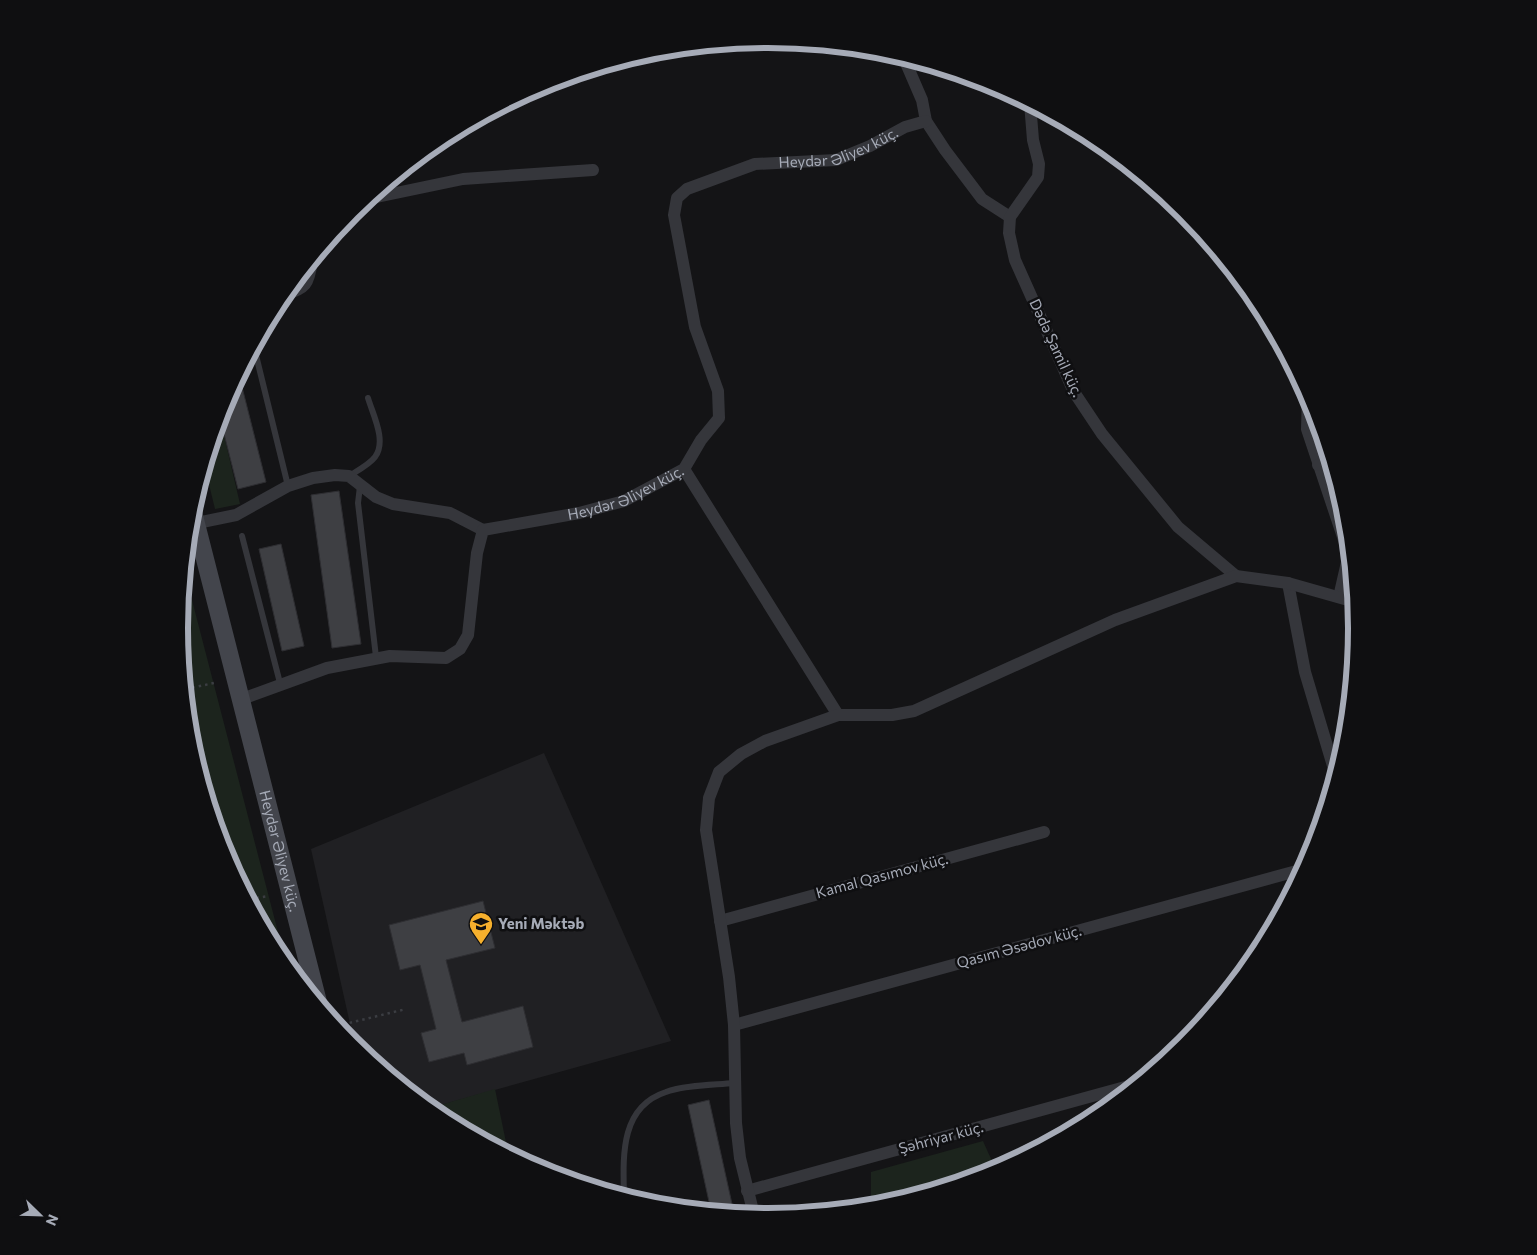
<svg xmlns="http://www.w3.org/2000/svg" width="1537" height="1255" font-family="Commissioner,sans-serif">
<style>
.built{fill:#202023}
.green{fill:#1c241d}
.building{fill:#3e3f43;stroke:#2e2e32}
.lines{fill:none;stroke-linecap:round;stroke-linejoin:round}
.path{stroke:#3b3d42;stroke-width:2.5;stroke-dasharray:2.5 4;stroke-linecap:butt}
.service{stroke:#35363b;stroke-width:6}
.minor{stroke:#35363b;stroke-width:12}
.secondary{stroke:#43454c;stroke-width:18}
.labels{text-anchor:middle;stroke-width:5;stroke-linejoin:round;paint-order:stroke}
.street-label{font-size:15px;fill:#a6abb7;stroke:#0f0f11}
.poi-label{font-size:15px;font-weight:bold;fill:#a6abb7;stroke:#0f0f11;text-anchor:start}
.rim{fill:none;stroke:#a6abb7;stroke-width:6}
</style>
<rect width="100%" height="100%" fill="#141416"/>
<!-- built -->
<path class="built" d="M544,753L671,1041L430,1108L355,1046L311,849Z"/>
<!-- green -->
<path class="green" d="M220,418L240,504L215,509L205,468Z
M185,573L286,963L279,954L224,853L191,742L180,627Z
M495,1089L508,1152L441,1117L430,1108Z
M983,1141L996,1170L883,1205L871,1206V1172Z"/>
<!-- building -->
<path class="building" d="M239,375L266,482L238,489L220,418L225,402Z
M339,491L361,644L332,648L311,495Z
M281,544L304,646L282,651L259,549Z
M483,901L495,948L446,960L462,1022L523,1006L533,1047L467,1065L464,1053L429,1062L421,1033L436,1029L420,965L400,970L389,925Z
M709,1100L734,1213L711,1211L688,1105Z"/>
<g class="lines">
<!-- path -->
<path class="path" d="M181,641L189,671L185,684
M186,689L214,683
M188,710L203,782
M250,899L269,896
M337,1026L406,1009"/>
<!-- service -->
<path class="service" d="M254,347L288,486
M349,476C357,471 370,464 375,457C387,441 373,415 368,398
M360,486L358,503L376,657
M242,536L280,683
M624,1196C623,1156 620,1107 666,1092C684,1085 714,1085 734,1083"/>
<!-- minor -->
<g class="minor">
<path d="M903,56L922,100L926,121L945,150L982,199L1010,217"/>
<path d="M606,65L639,59"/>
<path d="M1030,103L1033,140L1039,164L1038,177L1010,217L1009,233L1015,260L1074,392L1102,434L1178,527L1236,576"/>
<path d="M367,199L463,179L593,170"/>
<path d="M283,295C306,289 309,284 312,260"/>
<path d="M1308,393L1307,429L1345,543L1347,562L1339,597"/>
<path d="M1318,465L1330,460"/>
<path d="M684,469L838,715"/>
<path d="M197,523L236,515L288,486L313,478L335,475L349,476L376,497L393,504L450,513L483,530"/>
<path d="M1288,583L1305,672L1336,776"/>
<path id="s1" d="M242,699L327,668L390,656L446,658L460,649L468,635L477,553L483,530L579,513L624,501L684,469L701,440L719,418L718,391L695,327L674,215L677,198L687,189L755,164L836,160L870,146L905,127L926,121"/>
<path d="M720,921L1044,832"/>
<path d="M734,1025L1304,869"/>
<path d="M747,1191L1136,1084"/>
<path d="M754,1215L740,1158L736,1123L734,1025L729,977L706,830L709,798L719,772L741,754L765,741L838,715H892L914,711L1115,620L1236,576L1288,583L1355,602"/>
</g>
<!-- secondary -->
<path class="secondary" id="s2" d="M192,508L318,1002"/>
</g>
<!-- icons -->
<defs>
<g id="school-pin" transform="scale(1.25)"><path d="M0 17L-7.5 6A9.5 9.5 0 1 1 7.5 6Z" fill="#f6b02d" stroke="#0f0f11"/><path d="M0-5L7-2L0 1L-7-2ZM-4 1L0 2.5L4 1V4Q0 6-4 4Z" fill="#111"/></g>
</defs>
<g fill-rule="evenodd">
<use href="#school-pin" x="481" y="924"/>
</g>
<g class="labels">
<!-- street labels -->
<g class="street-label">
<text dy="5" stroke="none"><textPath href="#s1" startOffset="1022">Heydər Əliyev küç.</textPath></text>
<text transform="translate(1056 348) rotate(65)" y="5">Dədə Şamil küç.</text>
<text dy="5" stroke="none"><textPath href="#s1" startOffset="498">Heydər Əliyev küç.</textPath></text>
<text dy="5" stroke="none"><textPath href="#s2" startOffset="354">Heydər Əliyev küç.</textPath></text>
<text transform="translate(882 876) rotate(-15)" y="5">Kamal Qasımov küç.</text>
<text transform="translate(1019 947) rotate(-15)" y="5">Qasım Əsədov küç.</text>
<text transform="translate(941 1138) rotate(-15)" y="5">Şəhriyar küç.</text>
</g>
<!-- poi labels -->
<g class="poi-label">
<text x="498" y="929">Yeni Məktəb</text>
</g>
</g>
<!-- crop -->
<path d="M0 0H1537V1255H0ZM188 628a580 580 0 1 1 1160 0a580 580 0 1 1-1160 0Z" fill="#0f0f11" fill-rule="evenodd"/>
<path class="rim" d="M188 628a580 580 0 1 1 1160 0a580 580 0 1 1-1160 0Z"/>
<!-- north arrow -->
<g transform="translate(40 1215) rotate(113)" stroke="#0f0f11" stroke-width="4" paint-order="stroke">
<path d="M0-4L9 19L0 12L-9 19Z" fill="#a6abb7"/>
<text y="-8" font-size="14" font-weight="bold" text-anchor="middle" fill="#a6abb7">N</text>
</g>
</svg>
